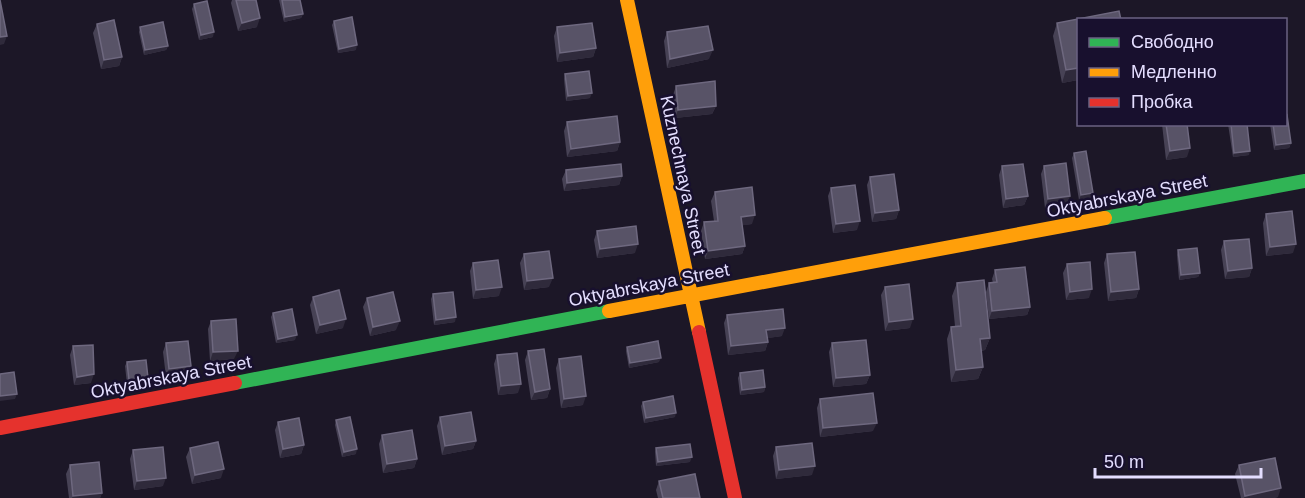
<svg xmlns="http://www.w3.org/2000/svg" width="1305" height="498" font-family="Arial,sans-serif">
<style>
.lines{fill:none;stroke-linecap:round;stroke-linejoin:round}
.fast{stroke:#30b455;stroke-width:14}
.slow{stroke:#ff9f0a;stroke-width:14}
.jam{stroke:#e5322d;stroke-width:14}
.wall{fill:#474255}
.shaded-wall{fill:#2f2a3b}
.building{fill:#585367;stroke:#6e687f;stroke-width:1.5}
.labels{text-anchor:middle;stroke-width:5;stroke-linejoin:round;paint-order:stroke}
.street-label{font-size:18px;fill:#e4deff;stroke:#18102e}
</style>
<rect width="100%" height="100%" fill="#1c1727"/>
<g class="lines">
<!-- fast -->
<path class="fast" d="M1105,218L1305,181
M235,383L609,311"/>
<!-- slow -->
<path class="slow" d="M627,0L699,332
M609,311L1105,218"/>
<!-- jam -->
<path class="jam" d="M699,332L735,498
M0,428L235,383"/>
</g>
<!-- wall -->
<path class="wall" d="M232,0H256L257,27L238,31L231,3Z
M279,0H300L303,14L301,18L284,22Z
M194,4L213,37L199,40L192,9Z
M334,21L356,50L338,53L332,25Z
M1057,23L1078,80L1062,83L1053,36Z
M97,24L122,57L119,66L101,69L93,33Z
M140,27L168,46L166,50L144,55L139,32Z
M557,27L596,48L593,57L557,62L554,36Z
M667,32L709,59L667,68L664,41Z
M565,74L590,98L566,101L564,79Z
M676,86L716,106L712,114L675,118L673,95Z
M567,122L620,142L617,151L567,157L564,131Z
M1162,124H1187V157L1166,160Z
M1228,124H1247L1249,155L1233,157Z
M1270,124H1286L1291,143L1289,148L1274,150Z
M1074,153L1091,198L1079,200L1072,158Z
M1002,166L1028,196L1024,205L1003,208L999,175Z
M1044,166L1067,205L1045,208L1041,174Z
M566,170L622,176L619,185L564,191L562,179Z
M870,177L899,210L896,219L872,222L867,185Z
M831,188L857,230L833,233L828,196Z
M715,192L752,224L742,225L745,246L742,254L705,259L701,231L704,222L714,221L711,201Z
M1266,214L1293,253L1266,256L1263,223Z
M597,231L635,253L597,258L594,240Z
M1224,241L1252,268L1249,277L1225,279L1221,250Z
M1178,250L1200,273L1198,277L1179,280L1177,255Z
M524,254L549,287L524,290L520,263Z
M1107,254L1139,289L1136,298L1108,301L1104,263Z
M473,263L499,296L473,299L470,271Z
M1067,264L1089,298L1066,300L1063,273Z
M995,270L1030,307L1027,315L989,319L986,292L989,283H993L992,279Z
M957,283L990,338L985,350L981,351L983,367L978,379L951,382L947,339L951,327L955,326L952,296Z
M885,287L910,328L885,331L881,295Z
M433,294L455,322L434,325L431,299Z
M313,297L343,328L316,334L310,305Z
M367,298L396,330L370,336L363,307Z
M273,313L295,340L276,343L271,317Z
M727,315L782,336L767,338L768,342L765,351L728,355L724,323Z
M211,321L234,359L210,361L208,329Z
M166,343L191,366L188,375L166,377L163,352Z
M832,343L870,375L866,384L833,387L829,352Z
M73,346L91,383L74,385L70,355Z
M627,347L659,362L629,368L626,351Z
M528,351L550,389L547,398L531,400L525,360Z
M497,355L518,393L498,395L494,364Z
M559,359L583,405L561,408L556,368Z
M127,362L148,378L147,382L127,384L125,366Z
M740,373L765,387L764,392L740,395L738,378Z
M820,399L873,431L820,437L817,408Z
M643,402L675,417L644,423L641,406Z
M440,417L476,441L473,449L442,455L437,426Z
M336,420L356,454L342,457L335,425Z
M278,422L304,445L301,454L280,458L275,430Z
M382,435L417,459L414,468L383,473L379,444Z
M776,447L812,475L776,479L773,456Z
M190,448L221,478L192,484L186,457Z
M656,448L690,462L656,466L655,452Z
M133,450L163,486L134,490L130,459Z
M70,465L102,493L100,498H69L66,474Z
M1239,465L1278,497L1273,498H1241L1235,474Z
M659,481L700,498H658L656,490Z"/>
<!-- shaded-wall -->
<path class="shaded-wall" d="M303,14L301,18L284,22L285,17Z
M260,18L257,27L238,31L242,23Z
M214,32L213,37L199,40L201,35Z
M7,36L4,44L0,45V37Z
M357,45L356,50L338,53L339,49Z
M168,46L166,50L144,55L145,50Z
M596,48L593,57L557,62L560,53Z
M713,50L709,59L667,68L670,59Z
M122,57L119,66L101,69L104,60Z
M1078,68V80L1062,83L1066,70Z
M592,93L590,98L566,101L568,96Z
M716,106L712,114L675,118L678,110Z
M620,142L617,151L567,157L571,149Z
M1291,143L1289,148L1274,150L1276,145Z
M1190,148L1187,157L1166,160L1170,151Z
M1250,151L1249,155L1233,157L1234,153Z
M622,176L619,185L564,191L567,183Z
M1093,193L1091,198L1079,200L1081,195Z
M1028,196L1024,205L1003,208L1006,199Z
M1070,196L1067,205L1045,208L1048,199Z
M899,210L896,219L872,222L875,213Z
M755,215L752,224L738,226L741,217Z
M860,221L857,230L833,233L836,224Z
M638,244L635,253L597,258L600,249Z
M1296,244L1293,253L1266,256L1270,247Z
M745,246L742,254L705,259L708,251Z
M1252,268L1249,277L1225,279L1228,271Z
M1200,273L1198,277L1179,280L1181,275Z
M553,278L549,287L524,290L527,281Z
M502,287L499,296L473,299L476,290Z
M1092,289L1089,298L1066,300L1070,292Z
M1139,289L1136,298L1108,301L1111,292Z
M1030,307L1027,315L989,319L992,311Z
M456,317L455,322L434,325L436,320Z
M346,319L343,328L316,334L320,325Z
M913,319L910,328L885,331L889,322Z
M400,321L396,330L370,336L373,327Z
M785,328L782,336L763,339L766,330Z
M297,335L295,340L276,343L278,339Z
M990,338L985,350L975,351L980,339Z
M768,342L765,351L728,355L731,346Z
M238,351L234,359L210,361L213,352Z
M661,358L659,362L629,368L630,363Z
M191,366L188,375L166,377L169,369Z
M983,367L978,379L951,382L956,370Z
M94,374L91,383L74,385L77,377Z
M870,375L866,384L833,387L836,378Z
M148,378L147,382L127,384L129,380Z
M521,384L518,393L498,395L501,386Z
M765,387L764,392L740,395L742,390Z
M550,389L547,398L531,400L535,392Z
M17,394L15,399L0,401V396Z
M586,396L583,405L561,408L564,399Z
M676,413L675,417L644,423L646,418Z
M877,423L873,431L820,437L823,428Z
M476,441L473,449L442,455L445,446Z
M304,445L301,454L280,458L283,449Z
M357,449L356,454L342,457L344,452Z
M692,457L690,462L656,466L658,462Z
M417,459L414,468L383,473L387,464Z
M815,466L812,475L776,479L779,470Z
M224,469L221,478L192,484L195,475Z
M166,478L163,486L134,490L137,481Z
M1281,488L1278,497L1273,498H1244L1245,496Z
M102,493L100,498H72L73,496Z"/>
<!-- building -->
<path class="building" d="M0,0L7,36L0,37Z
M236,0H256L260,18L242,23Z
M282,0H300L303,14L285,17Z
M207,1L214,32L201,35L194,4Z
M1119,11L1121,20H1078V68L1066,70L1057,23Z
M352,17L357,45L339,49L334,21Z
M114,20L122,57L104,60L97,24Z
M163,22L168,46L145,50L140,27Z
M592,23L596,48L560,53L557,27Z
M708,26L713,50L670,59L667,32Z
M589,71L592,93L568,96L565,74Z
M715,81L716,106L678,110L676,86Z
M1287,115L1291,143L1276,145L1273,124H1286V116Z
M617,116L620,142L571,149L567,122Z
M1166,124H1187L1190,148L1170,151Z
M1231,124H1247L1250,151L1234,153Z
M1086,151L1093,193L1081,195L1074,153Z
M1066,163L1070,196L1048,199L1044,166Z
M621,164L622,176L567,183L566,170Z
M1023,164L1028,196L1006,199L1002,166Z
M894,174L899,210L875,213L870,177Z
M855,185L860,221L836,224L831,188Z
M752,187L755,215L741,217L745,246L708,251L704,222L718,221L715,192Z
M1292,211L1296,244L1270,247L1266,214Z
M636,226L638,244L600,249L597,231Z
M1249,239L1252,268L1228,271L1224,241Z
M1197,248L1200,273L1181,275L1178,250Z
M549,251L553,278L527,281L524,254Z
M1135,252L1139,289L1111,292L1107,254Z
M498,260L502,287L476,290L473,263Z
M1090,262L1092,289L1070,292L1067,264Z
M1025,267L1030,307L992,311L989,283L997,282L995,270Z
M984,280L990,338L980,339L983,367L956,370L951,327L961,326L957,283Z
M909,284L913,319L889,322L885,287Z
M339,290L346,319L320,325L313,297Z
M393,292L400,321L373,327L367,298Z
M453,292L456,317L436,320L433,294Z
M292,309L297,335L278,339L273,313Z
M783,309L785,328L766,330L768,342L731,346L727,315Z
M236,319L238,351L213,352L211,321Z
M866,340L870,375L836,378L832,343Z
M188,341L191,366L169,369L166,343Z
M658,341L661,358L630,363L627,347Z
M93,345L94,374L77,377L73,346Z
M544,349L550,389L535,392L528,351Z
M517,353L521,384L501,386L497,355Z
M581,356L586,396L564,399L559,359Z
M146,360L148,378L129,380L127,362Z
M763,370L765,387L742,390L740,373Z
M14,372L17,394L0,396V374Z
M873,393L877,423L823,428L820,399Z
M673,396L676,413L646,418L643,402Z
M471,412L476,441L445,446L440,417Z
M350,417L357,449L344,452L336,420Z
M299,418L304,445L283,449L278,422Z
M412,430L417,459L387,464L382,435Z
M218,442L224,469L195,475L190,448Z
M812,443L815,466L779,470L776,447Z
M690,444L692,457L658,462L656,448Z
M163,447L166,478L137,481L133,450Z
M1275,458L1281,488L1245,496L1239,465Z
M99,462L102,493L73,496L70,465Z
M695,474L700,498H663L659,481Z"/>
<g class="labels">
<!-- street labels -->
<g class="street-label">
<text transform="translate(683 175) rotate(78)" y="6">Kuznechnaya Street</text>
<text transform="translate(1127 196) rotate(-11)" y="6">Oktyabrskaya Street</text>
<text transform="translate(649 285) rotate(-11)" y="6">Oktyabrskaya Street</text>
<text transform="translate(171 377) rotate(-11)" y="6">Oktyabrskaya Street</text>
</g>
</g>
<!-- legend -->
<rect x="1077" y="18" width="210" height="108" fill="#18102e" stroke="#6a6282" stroke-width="1.5"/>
<rect x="1089" y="38" width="30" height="9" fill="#30b455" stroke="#6a6282" stroke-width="1.5"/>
<text x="1131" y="48" font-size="18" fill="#e4deff">Свободно</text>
<rect x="1089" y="68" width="30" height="9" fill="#ff9f0a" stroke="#6a6282" stroke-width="1.5"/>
<text x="1131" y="78" font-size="18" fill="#e4deff">Медленно</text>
<rect x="1089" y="98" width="30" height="9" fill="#e5322d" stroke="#6a6282" stroke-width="1.5"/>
<text x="1131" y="108" font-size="18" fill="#e4deff">Пробка</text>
<!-- scale -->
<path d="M1095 468v9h166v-9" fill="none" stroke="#e4deff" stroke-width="3"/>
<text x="1104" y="468" font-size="18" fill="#e4deff" stroke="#18102e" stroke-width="4.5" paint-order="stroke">50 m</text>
</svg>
